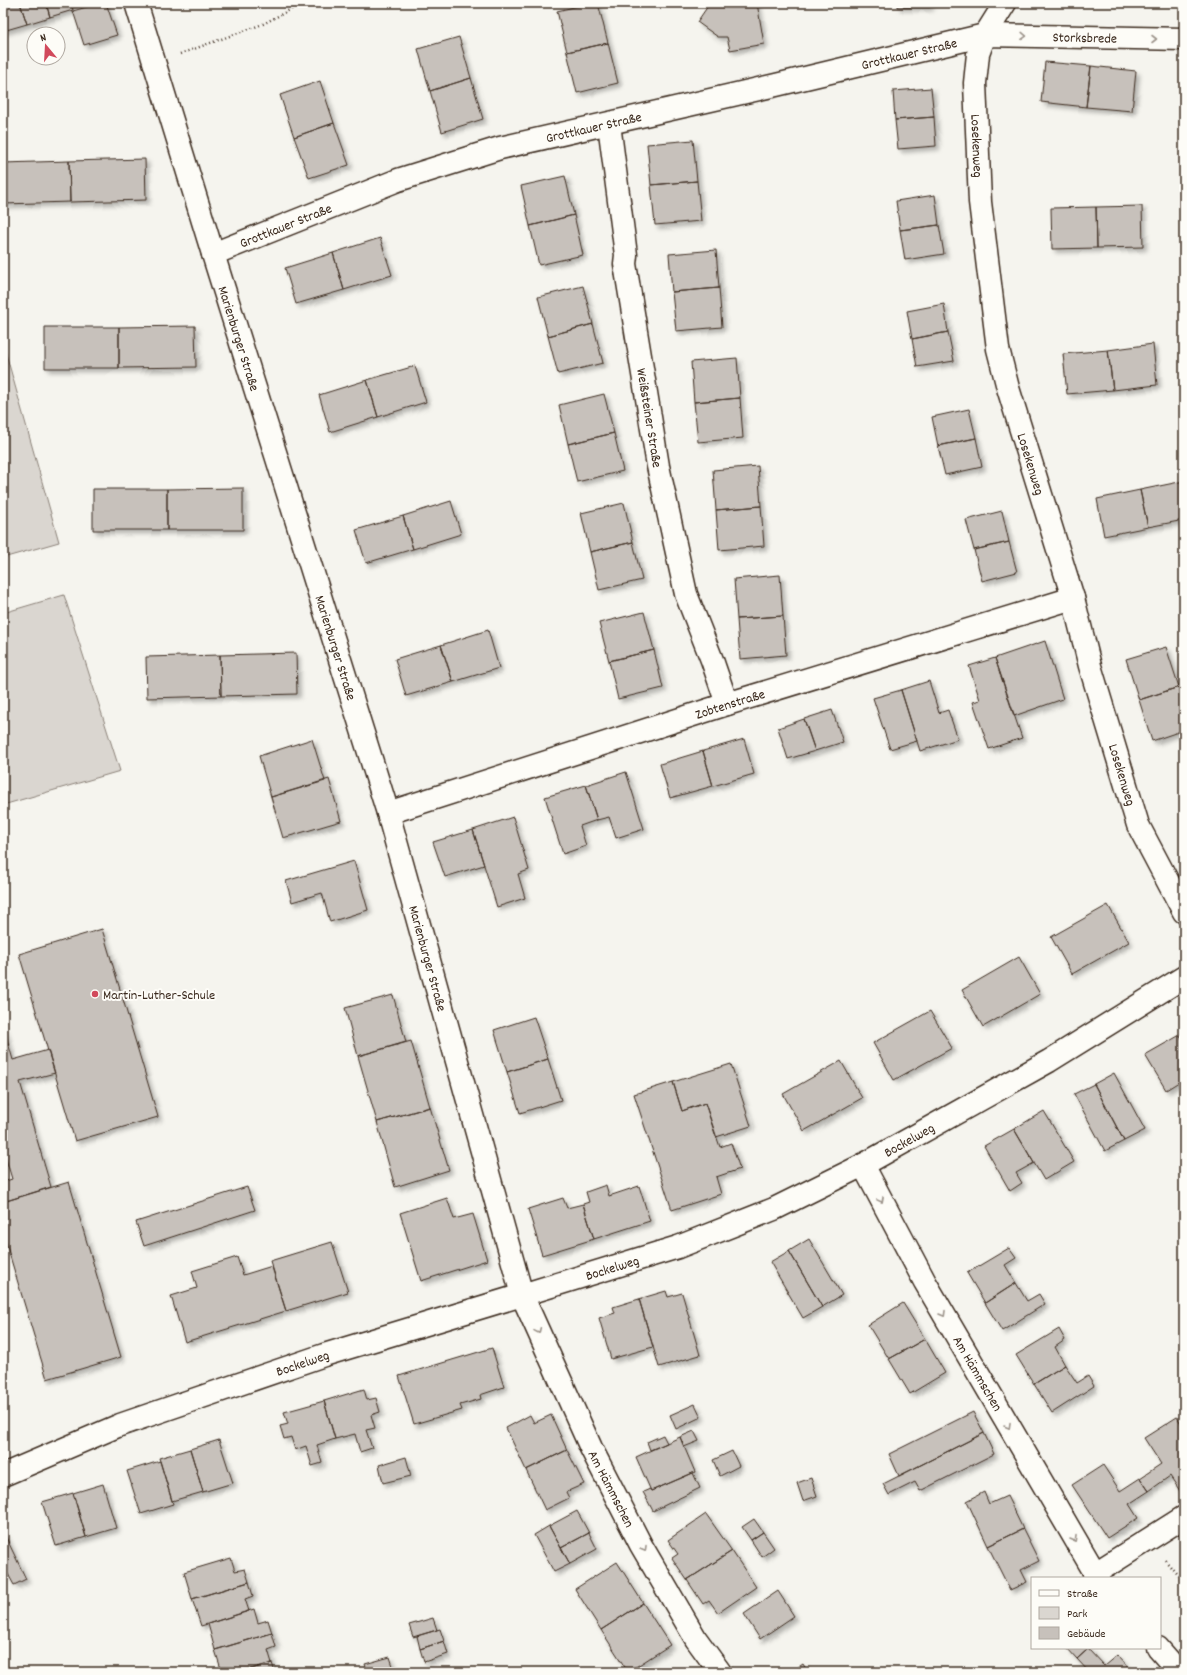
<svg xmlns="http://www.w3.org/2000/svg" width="1187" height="1675" font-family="Dekko,sans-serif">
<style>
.green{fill:#dad6d0;stroke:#8a8077}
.building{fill:#c7c1bb;stroke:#3b2a1e;filter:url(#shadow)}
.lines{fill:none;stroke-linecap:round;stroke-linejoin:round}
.minor-casing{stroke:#3b2a1e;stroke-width:25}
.path{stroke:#3b2a1e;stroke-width:2.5;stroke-dasharray:1 3;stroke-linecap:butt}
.minor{stroke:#fdfcf7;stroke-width:22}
.oneway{stroke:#9c938a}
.poi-dot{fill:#d1495b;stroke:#fdfcf7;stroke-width:1.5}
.labels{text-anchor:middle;stroke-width:4;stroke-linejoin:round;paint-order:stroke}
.street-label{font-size:14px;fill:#3b2a1e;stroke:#fdfcf7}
.poi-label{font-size:14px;fill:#3b2a1e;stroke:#fdfcf7;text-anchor:start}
</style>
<defs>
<filter id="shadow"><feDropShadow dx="3.5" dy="3.5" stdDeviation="2" flood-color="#0004"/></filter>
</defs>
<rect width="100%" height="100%" fill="#f5f4ee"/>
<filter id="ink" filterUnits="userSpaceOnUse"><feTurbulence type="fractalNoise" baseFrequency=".025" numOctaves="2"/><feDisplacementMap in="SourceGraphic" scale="8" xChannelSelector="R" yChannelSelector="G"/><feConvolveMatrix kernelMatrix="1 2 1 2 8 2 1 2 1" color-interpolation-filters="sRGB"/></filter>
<g filter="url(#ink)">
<!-- green -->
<path class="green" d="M3,343L59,542L3,558Z
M64,595L120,771L3,805V613Z"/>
<!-- building -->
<path class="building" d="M3,3H20L27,24L3,31Z
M20,3H46L50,17L27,24Z
M46,3H71L73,10L50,17Z
M100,3H106L117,35L84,45L73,11Z
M591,3H598L608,43L567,52L557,11Z
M710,3H757L764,44L730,50L727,37H718L697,22Z
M897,3H930V7H897Z
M459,37L471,78L430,91L418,49Z
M608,43L618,83L577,93L567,52Z
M1045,62L1091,66L1086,107L1041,102Z
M1091,66L1136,71L1132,111L1086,107Z
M471,78L483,119L442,132L430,91Z
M320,81L334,123L294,137L280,95Z
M931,88L934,117L895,120L893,91Z
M934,117L936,146L898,149L895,120Z
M334,123L349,165L309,178L294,137Z
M693,140L697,181L651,185L647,144Z
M145,159L146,200L70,202L69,161Z
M69,161L70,202L3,204V163Z
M565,176L574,215L530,226L521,186Z
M697,181L701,221L655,225L651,185Z
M935,195L939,225L900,230L896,201Z
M1142,206L1143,247L1097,248L1096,207Z
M1096,207L1097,248L1052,249L1051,208Z
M574,215L583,255L539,265L530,226Z
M939,225L944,254L905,260L900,230Z
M380,238L392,275L344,290L333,253Z
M716,250L719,288L672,292L669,254Z
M333,253L344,290L296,304L285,268Z
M583,286L593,324L548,336L538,297Z
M719,288L722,327L676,331L672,292Z
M944,304L948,332L912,339L907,311Z
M593,324L603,363L558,374L548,336Z
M195,326L196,367L119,368V327Z
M45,327H119V368H45Z
M948,332L954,361L917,367L912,339Z
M1153,344L1157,385L1113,390L1108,350Z
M1108,350L1113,390L1067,394L1063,354Z
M737,358L740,398L694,402L691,362Z
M415,366L426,402L378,417L367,380Z
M367,380L378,417L330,432L319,395Z
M604,394L614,433L568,444L559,405Z
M740,398L743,438L698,442L694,402Z
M969,409L976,438L938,446L932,417Z
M614,433L623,471L577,482L568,444Z
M976,438L982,467L945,475L938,446Z
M758,466L761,506L716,510L713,470Z
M1184,481V520L1148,527L1140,490Z
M243,488V530H167V489Z
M93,489H167V530H93Z
M1140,490L1148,527L1104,536L1097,499Z
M451,501L461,534L413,549L403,516Z
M624,503L633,542L590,552L581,513Z
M761,506L764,546L719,550L716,510Z
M1002,511L1009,542L974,550L966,520Z
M403,516L413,549L366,563L356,530Z
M633,542L642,580L599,590L590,552Z
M1009,542L1017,572L982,581L974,550Z
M780,575L783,616L737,619L734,579Z
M644,612L654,650L609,661L599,623Z
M783,616L786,655L740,659L737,619Z
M488,630L499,668L453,682L441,645Z
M1045,641L1063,699L1014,716L995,658Z
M441,645L453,682L406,696L395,659Z
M1166,647L1179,687L1139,700L1126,659Z
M654,650L663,688L618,699L609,661Z
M296,653L297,694L221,696L220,655Z
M220,655L221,696L147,698L146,657Z
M995,658L1022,738L989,749L973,702L980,700L969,666Z
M929,681L939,713L948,710L958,739L920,751L901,690Z
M1179,687L1184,704V730L1152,741L1139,700Z
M901,690L917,741L890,749L873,698Z
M832,710L843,742L815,751L804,719Z
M804,719L815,751L788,759L778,728Z
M312,739L325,781L271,797L259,756Z
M744,739L754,774L713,786L703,751Z
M703,751L713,786L670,798L660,764Z
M626,772L644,829L616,838L609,817L597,820L586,785Z
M329,779L341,821L283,838L271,797Z
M586,785L597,820L580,826L586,846L563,854L545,797Z
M513,817L529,870L518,874L525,898L497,907L473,830Z
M473,830L484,865L445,877L433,842Z
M354,861L368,910L330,922L322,893L292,902L286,881Z
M1108,905L1129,942L1072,974L1051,937Z
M102,929L158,1117L75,1141L19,954Z
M1019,957L1040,994L983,1027L962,990Z
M393,995L406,1042L358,1056L345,1008Z
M930,1011L952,1048L894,1080L873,1043Z
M534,1017L548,1059L507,1072L494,1030Z
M3,1025L13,1060L48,1050L55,1073L20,1082L51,1187L3,1202V1182L12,1179L3,1149Z
M1180,1035L1184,1042V1083L1182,1080L1166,1090L1145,1055Z
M411,1041L430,1107L377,1122L358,1056Z
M548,1059L561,1100L520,1113L507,1072Z
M841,1061L862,1098L804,1131L783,1094Z
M731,1064L751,1126L716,1137L705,1103L682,1111L673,1082Z
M1114,1073L1145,1130L1124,1141L1094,1084Z
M673,1082L682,1111L705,1103L720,1147L731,1143L740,1169L716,1177L721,1194L672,1210L634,1094Z
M1094,1084L1124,1141L1105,1151L1074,1094Z
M430,1107L449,1170L395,1187L377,1122Z
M1044,1111L1074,1162L1044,1180L1014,1129Z
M1014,1129L1034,1163L1016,1173L1022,1183L1010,1191L984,1146Z
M69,1182L121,1357L47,1379L3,1233V1202Z
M606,1185L609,1196L639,1186L650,1221L594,1239L583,1204L589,1202L586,1192Z
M247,1187L255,1210L144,1246L136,1222Z
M447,1198L454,1219L473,1214L487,1260L421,1281L400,1213Z
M563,1198L567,1208L583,1204L594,1239L542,1255L528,1209Z
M809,1239L842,1295L822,1307L789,1251Z
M332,1242L348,1292L286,1311L270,1261Z
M1009,1248L1016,1258L1005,1265L1016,1283L985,1303L967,1273Z
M789,1251L822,1307L803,1318L770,1262Z
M237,1257L243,1275L272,1266L286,1311L185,1342L171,1296L197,1288L192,1271Z
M1016,1283L1027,1301L1039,1294L1045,1304L1002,1331L985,1303Z
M666,1291L668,1297L682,1293L700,1355L659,1367L639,1299Z
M639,1299L653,1347L611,1359L599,1318L615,1313L613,1307Z
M903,1303L925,1339L889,1359L868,1325Z
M1059,1329L1065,1340L1055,1347L1065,1365L1034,1384L1016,1355Z
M925,1339L945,1373L910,1394L889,1359Z
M492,1348L504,1387L480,1395L481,1399L460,1405L462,1410L414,1424L399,1376Z
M1065,1365L1077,1383L1088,1376L1094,1386L1052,1413L1034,1384Z
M364,1389L367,1400L376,1398L380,1412L371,1415L375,1428L366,1430L372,1448L360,1452L355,1434L335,1439L324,1401Z
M324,1401L335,1439L317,1445L322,1463L312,1466L306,1446L295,1450L291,1437L284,1439L280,1426L288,1424L284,1412Z
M695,1404L701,1417L676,1429L670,1415Z
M973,1412L984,1433L899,1476L889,1454Z
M530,1415L534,1423L551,1415L567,1450L526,1470L506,1428Z
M1177,1417L1184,1428V1488L1180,1491L1170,1476L1149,1491L1140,1478L1161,1464L1144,1438Z
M694,1431L699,1441L684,1447L680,1437Z
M984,1433L994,1454L920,1491L915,1482L889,1495L883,1484Z
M663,1435L667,1443L650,1450L647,1442Z
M680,1437L695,1472L651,1491L636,1457Z
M219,1440L233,1483L203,1492L190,1449Z
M190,1449L203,1492L172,1501L159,1458Z
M567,1450L584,1484L566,1492L569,1498L545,1510L526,1470Z
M732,1451L739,1466L720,1476L713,1460Z
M406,1457L411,1476L383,1483L379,1465Z
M160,1461L173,1504L141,1514L127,1471Z
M1103,1465L1120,1491L1140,1478L1149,1491L1129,1504L1138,1518L1107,1538L1072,1485Z
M693,1473L700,1488L653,1511L643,1492L650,1489L651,1491Z
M811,1478L817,1496L803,1501L797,1483Z
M103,1484L116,1528L86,1537L73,1493Z
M984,1492L989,1504L1007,1496L1023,1529L988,1546L967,1501Z
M73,1493L86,1537L56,1546L42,1502Z
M577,1511L589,1533L561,1548L549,1526Z
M706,1514L732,1551L687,1580L672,1558L678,1554L668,1540Z
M754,1519L763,1532L751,1540L742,1527Z
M549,1526L570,1564L554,1572L534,1535Z
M1023,1529L1039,1561L1021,1570L1027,1582L1010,1590L988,1546Z
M3,1531L26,1579L14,1585L3,1565Z
M763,1532L774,1548L762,1557L751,1540Z
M589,1533L597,1549L570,1564L561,1548Z
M732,1551L756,1587L718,1613L709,1600L703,1604L687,1580Z
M231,1558L235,1571L245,1569L249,1582L192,1599L184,1572Z
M617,1562L643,1603L601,1630L575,1589Z
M249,1582L253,1596L245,1599L249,1611L201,1626L192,1599Z
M778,1591L794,1616L760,1639L744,1614Z
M643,1603L670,1645L628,1672L601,1630Z
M254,1609L258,1623L268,1620L272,1633L215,1650L208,1624Z
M433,1618L437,1630L413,1637L409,1625Z
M440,1629L444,1641L420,1649L417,1636Z
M272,1633L276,1647L268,1650L272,1663L241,1672H222L215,1650Z
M444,1641L448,1654L424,1662L420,1649Z
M1067,1648H1088V1649L1077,1659Z
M1088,1649L1104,1666L1117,1655L1133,1672H1089L1077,1659Z
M390,1657L394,1669L385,1672H368L365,1664Z
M272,1663L275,1672H248L247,1670Z
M803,1664L808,1672H791Z"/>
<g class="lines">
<!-- minor casing -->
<g class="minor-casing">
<g id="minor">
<path id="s1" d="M136,3L213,254L388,813L522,1295L591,1448L641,1545L696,1639L720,1672"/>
<path id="s2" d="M1005,3L985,35L978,54L975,83L980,202L998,349L1008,388L1073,598L1090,666L1138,825L1184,912"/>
<path id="s3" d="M609,124L626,255L625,264L658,466L686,594L712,660L727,704"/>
<path id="s4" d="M213,254L398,180L500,148L776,85L985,35L1184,39"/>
<path id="s5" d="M388,813L727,704L1073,598"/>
<path id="s6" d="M863,1165L925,1282L1098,1578"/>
<path id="s7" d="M3,1475L120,1425L324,1355L522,1295L678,1247L774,1209L863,1165L1049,1061L1184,977"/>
<path d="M1094,1574L1184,1517"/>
<path d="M1158,1648L1179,1672"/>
</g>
</g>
<!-- path -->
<path class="path" d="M180,54L263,24L303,3
M1165,1560L1184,1583"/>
<!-- minor -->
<use href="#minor" class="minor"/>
</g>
<!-- one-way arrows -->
<defs><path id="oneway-chevron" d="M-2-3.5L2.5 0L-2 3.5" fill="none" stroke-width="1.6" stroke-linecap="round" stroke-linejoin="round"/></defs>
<g class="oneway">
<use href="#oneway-chevron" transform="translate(1024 36) rotate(2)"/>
<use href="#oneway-chevron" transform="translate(1154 39)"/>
<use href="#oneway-chevron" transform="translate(881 1200) rotate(62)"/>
<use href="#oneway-chevron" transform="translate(943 1314) rotate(60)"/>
<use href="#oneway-chevron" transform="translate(538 1331) rotate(66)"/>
<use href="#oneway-chevron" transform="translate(1008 1426) rotate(60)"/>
<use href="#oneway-chevron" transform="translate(1074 1539) rotate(60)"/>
<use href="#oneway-chevron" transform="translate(644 1549) rotate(60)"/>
</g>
</g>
<!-- markers -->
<circle class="poi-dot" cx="95" cy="994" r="4"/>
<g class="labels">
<!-- street labels -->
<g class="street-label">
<text dy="5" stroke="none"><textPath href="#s4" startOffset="904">Storksbrede</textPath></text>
<text dy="5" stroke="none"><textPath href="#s4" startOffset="726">Grottkauer Straße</textPath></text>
<text dy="5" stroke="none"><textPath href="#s4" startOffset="402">Grottkauer Straße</textPath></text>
<text dy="5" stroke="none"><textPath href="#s2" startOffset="150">Losekenweg</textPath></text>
<text dy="5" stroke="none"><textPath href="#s4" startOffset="78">Grottkauer Straße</textPath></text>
<text dy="5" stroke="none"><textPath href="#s1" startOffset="351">Marienburger Straße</textPath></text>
<text dy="5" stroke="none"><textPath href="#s3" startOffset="297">Weißsteiner Straße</textPath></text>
<text dy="5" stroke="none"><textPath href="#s2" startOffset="474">Losekenweg</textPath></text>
<text dy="5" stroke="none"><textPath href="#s1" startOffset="675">Marienburger Straße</textPath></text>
<text dy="5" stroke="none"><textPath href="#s5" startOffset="359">Zobtenstraße</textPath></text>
<text dy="5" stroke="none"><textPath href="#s2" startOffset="798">Losekenweg</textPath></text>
<text dy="5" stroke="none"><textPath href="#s1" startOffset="999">Marienburger Straße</textPath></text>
<text dy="5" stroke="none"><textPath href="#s7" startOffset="968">Bockelweg</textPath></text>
<text dy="5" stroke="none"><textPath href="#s7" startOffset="644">Bockelweg</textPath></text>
<text dy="5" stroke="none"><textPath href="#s7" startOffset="320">Bockelweg</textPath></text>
<text dy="5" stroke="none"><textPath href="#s6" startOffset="238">Am Hämmschen</textPath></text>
<text dy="5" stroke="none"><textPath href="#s1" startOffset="1562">Am Hämmschen</textPath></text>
</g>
<!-- poi labels -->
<g class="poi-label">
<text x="103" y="999">Martin-Luther-Schule</text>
</g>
</g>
<!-- margin -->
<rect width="1187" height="1675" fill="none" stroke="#fdfcf7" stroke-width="16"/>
<rect x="8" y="8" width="1171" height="1659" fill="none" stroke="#3b2a1e" stroke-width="1.5" filter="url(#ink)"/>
<!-- legend -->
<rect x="1031" y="1577" width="130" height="72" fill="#fdfcf7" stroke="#afa8a0"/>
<rect x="1039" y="1590" width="20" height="6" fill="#fdfcf7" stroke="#afa8a0"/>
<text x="1067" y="1597" font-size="12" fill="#3b2a1e">Straße</text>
<rect x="1039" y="1607" width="20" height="12" fill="#dad6d0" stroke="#afa8a0"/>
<text x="1067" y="1617" font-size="12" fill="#3b2a1e">Park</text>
<rect x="1039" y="1627" width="20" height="12" fill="#c7c1bb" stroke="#afa8a0"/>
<text x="1067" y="1637" font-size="12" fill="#3b2a1e">Gebäude</text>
<!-- north arrow -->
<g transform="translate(46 46) rotate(342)"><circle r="19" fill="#fdfcf7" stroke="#afa8a0"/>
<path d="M0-3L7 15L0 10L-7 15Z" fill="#d1495b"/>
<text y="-6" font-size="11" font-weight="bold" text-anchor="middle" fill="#3b2a1e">N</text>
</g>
</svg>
